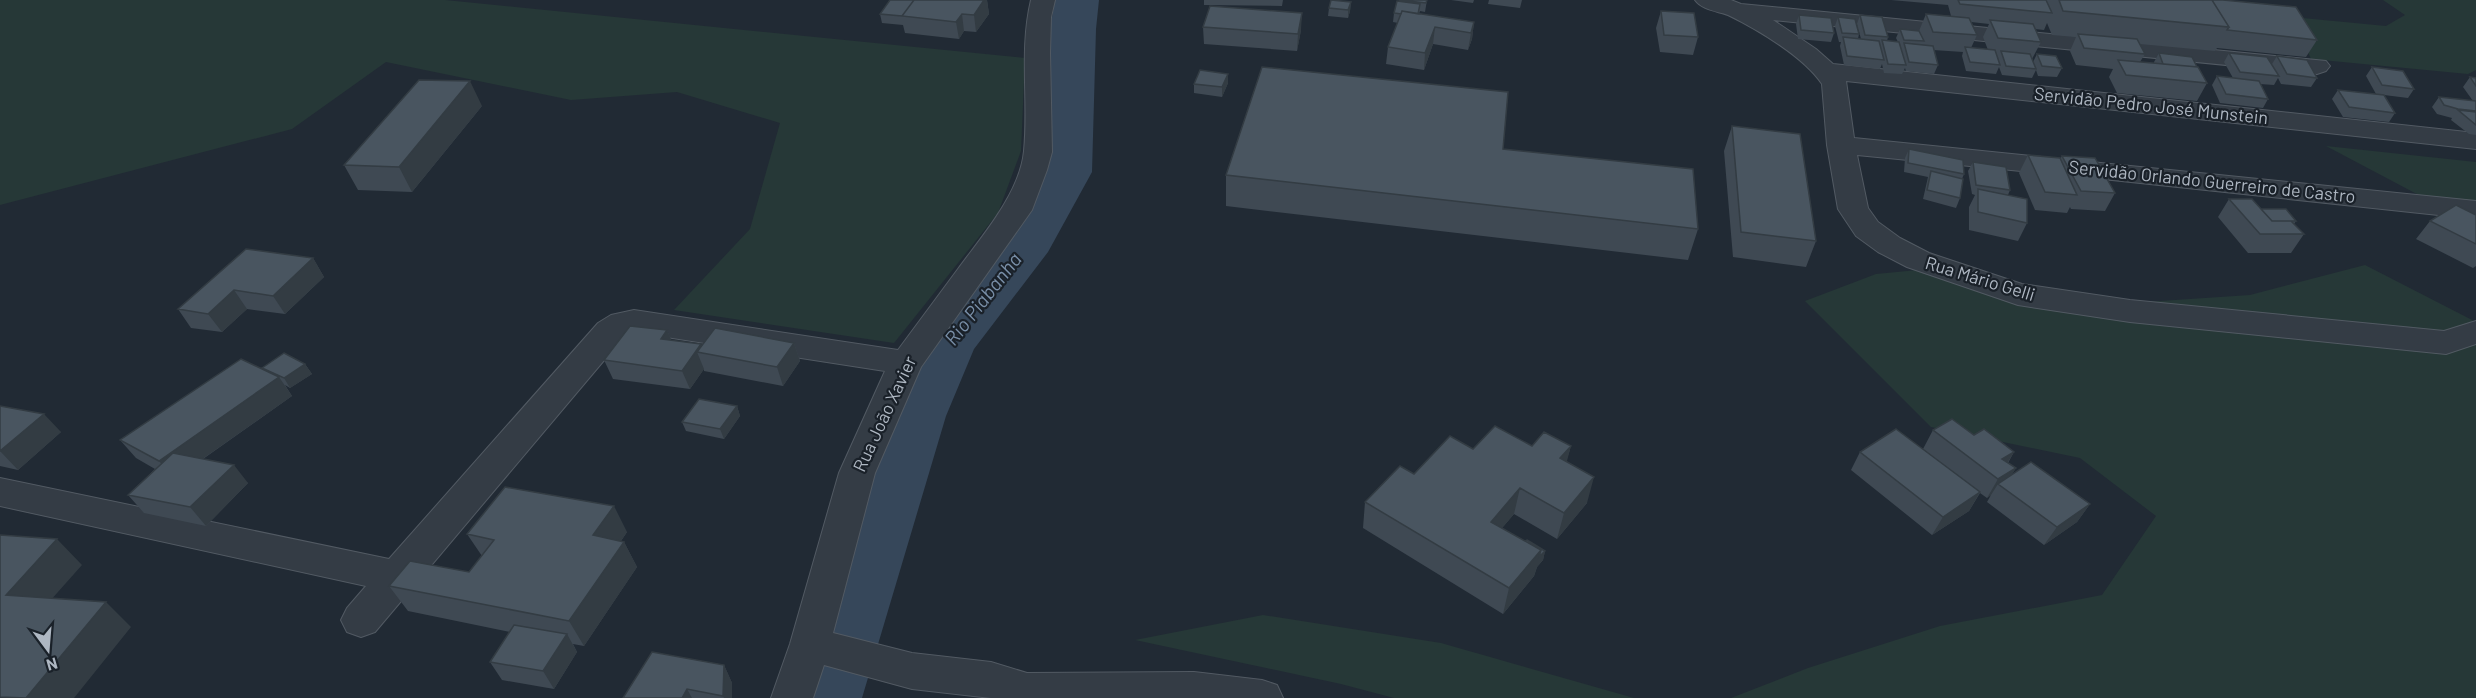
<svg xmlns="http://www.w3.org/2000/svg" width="2476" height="698" font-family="Barlow,sans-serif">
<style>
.green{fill:#263837}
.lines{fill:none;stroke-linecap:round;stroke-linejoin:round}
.river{fill:#36475a;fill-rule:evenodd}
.street-casing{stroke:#525a63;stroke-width:2}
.street{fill:#343c45;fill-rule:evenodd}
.wall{fill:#3f4953;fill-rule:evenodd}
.shaded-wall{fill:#333c43}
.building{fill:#495560;stroke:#333c43;stroke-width:1.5}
.labels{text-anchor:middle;stroke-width:4.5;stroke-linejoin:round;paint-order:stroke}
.street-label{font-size:18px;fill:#aeb7c2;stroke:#1a2129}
.water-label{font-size:20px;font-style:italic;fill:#798fa8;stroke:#1a2129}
</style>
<rect width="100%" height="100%" fill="#212a34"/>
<!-- green -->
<path class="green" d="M0,0H445L1025,58L1021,151L998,213L894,343L674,310L750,229L780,123L677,92L571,100L386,62L292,129L0,205Z
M2383,0H2476V70L2468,74L2311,59L2292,17L2386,26L2405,15Z
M2326,146L2476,162V206L2430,201Z
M2365,265L2476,322V698H1731L1808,668L1940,626L2102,595L2156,516L2080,458L1931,427L1805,301L1876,274L1949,267L2066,302H2145L2250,295Z
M1263,615L1441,643L1634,698H1394L1341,684L1135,640Z"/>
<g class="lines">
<!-- river -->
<path class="river" d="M1055,0H1099L1096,29L1092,172L1048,252L974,349L946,416L862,698H786L882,416L926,327L1006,231L1040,172L1050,29Z"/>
<!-- street casing -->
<g class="street-casing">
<path id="street" d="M1031,0H1055L1051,17L1050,53L1052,152L1047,170L1032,210L921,367L875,473L833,633L912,653L991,662L1027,673L1194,672L1262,680L1277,685L1283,698H991L912,689L824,665L813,698H771L790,644L839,473L885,371L634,332L622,339L375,632L361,637L347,632L341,620L347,608L366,586L0,506V478L389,559L598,323L611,315L634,310L898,350C918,323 938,296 958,269C982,236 1020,193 1024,151C1029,100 1019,50 1031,0Z
M1695,0H1731L1741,4L2326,61L2330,66L2326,71L2317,74L1773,20L1816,49L1833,64L2476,133V149L1846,81L1854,138L2476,201V219L2112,180L1857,155L1868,208L1878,222L1900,238L1929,253L2022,284L2130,300L2444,331L2476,321V344L2446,354L2130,322L2018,305L1907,267L1878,252L1856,236L1838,209L1827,145L1822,84C1804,57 1757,29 1728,15C1717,11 1702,10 1695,0Z"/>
</g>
<!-- street -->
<use href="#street" class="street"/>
</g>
<!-- wall -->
<path class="wall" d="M890,0H987L989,14L976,32L964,31L959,39L905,33L903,25L882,23L880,14Z
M1204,0H1283L1282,6L1204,5Z
M1399,0H1427L1425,12L1420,11L1419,14L1474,22L1472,39L1468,50L1433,44L1424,70L1386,64L1388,47L1398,23L1393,22L1394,13Z
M1451,0H1474L1473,3Z
M1489,0H1522L1520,8L1488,4Z
M1891,0H2223L2317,40L2306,57L2217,48L2215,51L2140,44L2145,54L2140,62L2154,63V62L2159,53L2197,67L2207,83L2197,101L2117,93L2109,77L2113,69L2076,65L2070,51L2076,37L2052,35L2047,23L2044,30L2035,29L2041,42L2032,59L2033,62L2037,54L2062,68L2057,77L2038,76L2036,70L2032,78L2002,75L1999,67L1996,74L1966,71L1962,56L1963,52L1933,50L1938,65L1934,74L1906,71L1905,68L1902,74L1884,73L1882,64L1880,69L1844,65L1840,46L1841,42H1839L1835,26L1838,17L1859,34L1858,39H1861L1857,24L1860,15L1888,37L1887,41L1898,42L1896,38L1900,29L1919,31L1926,14L1951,16L1948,5ZM1971,22L1989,24L1983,37L1988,50L1971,48L1977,35Z
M1351,2L1350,11L1348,18L1328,16L1329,8Z
M1661,11L1698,37L1693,55L1660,52L1656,28Z
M1799,15L1834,33L1831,42L1798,39L1796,24Z
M1203,27L1301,30L1297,51L1204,44Z
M2229,53L2272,64L2277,56L2317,78L2311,87L2281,84L2278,78L2274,85L2260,84L2268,99L2263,108L2220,103L2212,85L2217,76L2233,78L2224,62Z
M2372,67L2414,89L2408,98L2376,94L2366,76Z
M1228,74V83L1222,97L1194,93V84Z
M2470,77L2476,78V135L2469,134L2451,120L2452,118L2437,114L2432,107L2439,97L2473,101L2463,87Z
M2338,90L2395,113L2389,122L2343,117L2332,99Z
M482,106L412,192L358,190L344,165Z
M1732,126L1816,241L1806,267L1733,257L1724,151Z
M1503,149L1698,229L1688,260L1226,206V175Z
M1909,149L1964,174L1962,179L1960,198L1956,208L1923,199L1928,177L1904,172L1905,158Z
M2028,155L2060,159L2062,156L2115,193L2105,211L2071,209L2070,207L2067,213L2035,210L2019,173Z
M1973,162L2010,190L2008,195L2027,223L2018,241L1969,230V207L1975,195L1972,194L1968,171Z
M2229,199L2261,209L2296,221L2294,224L2304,234L2291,253H2248L2218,217Z
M2476,215V266L2473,268L2416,239L2430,221Z
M313,258L324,277L285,314L247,309L222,332L191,328L178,309Z
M667,330L671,340L702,346L794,343L800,361L783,386L704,371V369L690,389L613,379L604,360Z
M305,364L312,374L290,388L285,385L292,396L203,459L248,483L206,526L144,513L128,495L155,469L136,458L120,440L263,370L262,368Z
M0,406L61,432L18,470L0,466Z
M737,406L740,416L724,439L686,431L682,422Z
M1933,430L1974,435L2014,452L2008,463L2016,468L2012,474L2090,504L2077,522L2044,545L1987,502L1991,495L1987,498L1980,493L1969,511L1932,535L1851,470L1860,452L1957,475L1923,449Z
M1532,446H1571L1566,462L1587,503L1557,539L1514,514L1502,528L1525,541L1545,551L1543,560L1537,567L1534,576L1503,614L1363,528L1365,502L1414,474Z
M627,532L621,541L624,542L637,567L584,646L573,644L577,652L554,689L502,680L490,662L510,632L408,611L389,586L469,572L482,556L467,534Z
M724,665L732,683V698H623Z"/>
<!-- shaded-wall -->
<path class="shaded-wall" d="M984,0H987L989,14L976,32L974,15Z
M1351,2L1350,11L1348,18V10Z
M1302,13L1301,30L1297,51L1298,34Z
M962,14L964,31L959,39L956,22Z
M1474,22L1472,39L1468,50L1471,33Z
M1435,27L1433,44L1424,70L1425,53Z
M1228,74V83L1222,97V87Z
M470,81L482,106L412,192L399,167Z
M313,258L324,277L285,314L273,296Z
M234,290L247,309L222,332L208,314Z
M667,330L675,349L661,339Z
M794,343L800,361L783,386L777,367Z
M701,344L705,354L697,352L704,369L690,389L682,371Z
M305,364L312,374L290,388L284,378Z
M279,377L292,396L174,479L159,461Z
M737,406L740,416L724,439L720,429Z
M44,414L61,432L18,470L0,451Z
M1571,446L1564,472L1560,458Z
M2014,452L2003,470L2002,459Z
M234,465L248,483L206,526L190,507Z
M2016,468L2004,487L1998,484L1991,495L1987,498L1998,479Z
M1594,477L1587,503L1557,539L1564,513Z
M1520,488L1514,514L1486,547L1491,522Z
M1980,492L1969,511L1932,535L1943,517Z
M2090,504L2077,522L2044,545L2057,527Z
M614,506L627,532L607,561L593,535Z
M57,539L82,565L33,620L6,595Z
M624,542L637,567L584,646L569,621Z
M1541,550L1545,551L1543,560L1537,567L1534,576L1503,614L1509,588Z
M106,602L131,627L74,698H26Z
M567,634L577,652L554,689L543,671Z
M724,665L732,683V698H724L723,696Z
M687,689L692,698H682Z"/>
<!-- building -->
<path class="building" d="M890,0H914L902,16L880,14Z
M914,0H984L974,15L962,14L956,22L902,16Z
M1331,0L1351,2L1348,10L1329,8Z
M1399,0H1427L1426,3Z
M1958,0H2046L2052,13L1960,4Z
M2059,0H2212L2229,27L2063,11Z
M2212,0H2223L2296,7L2317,40L2227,30L2229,27Z
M1397,1L1420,4L1418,14L1402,11L1401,14L1394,13Z
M1210,6L1302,13L1298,34L1203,27Z
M1402,11L1474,22L1471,33L1435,27L1425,53L1388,47Z
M1661,11L1694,13L1698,37L1664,35Z
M1926,14L1969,18L1977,35L1933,32Z
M1799,15L1831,18L1834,33L1801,30Z
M1860,15L1882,17L1888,37L1865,35Z
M1838,17L1855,19L1859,34L1842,33Z
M1990,20L2033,24L2041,42L1998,38Z
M1900,29L1919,31L1924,41L1904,40Z
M2078,34L2137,39L2145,54L2084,48Z
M1843,37L1879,41L1884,60L1847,56Z
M1882,40L1899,42L1906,65L1888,64Z
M1904,43L1933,46L1938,65L1909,62Z
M1965,47L1995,50L2000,65L1970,62Z
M2001,51L2030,54L2036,69L2006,66Z
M2159,53L2192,57L2197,67L2163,64Z
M2229,53L2267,57L2279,76L2240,72Z
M2037,54L2056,56L2062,68L2042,66Z
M2277,56L2307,60L2317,78L2287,74Z
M2118,60L2198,67L2207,83L2126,75Z
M1262,67L1508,92L1503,149L1693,169L1698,229L1226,175Z
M2372,67L2403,71L2414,89L2382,85Z
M1200,70L1228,74L1222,87L1194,84Z
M2217,76L2259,81L2268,99L2226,94Z
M2470,77L2476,78V86Z
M419,80L470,81L399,167L344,165Z
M2338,90L2384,95L2395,113L2349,107Z
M2439,97L2476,101V111L2458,109L2444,105Z
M2458,110L2476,112V125Z
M1732,126L1800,134L1816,241L1741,232Z
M1909,149L1963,160L1964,174L1908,163Z
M2028,155L2060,158L2077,195L2045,192Z
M2062,156L2095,158L2115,193L2081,191Z
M1973,162L2006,167L2010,190L1976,185Z
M1931,171L1963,179L1960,198L1927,190Z
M1978,189L2027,199V223L1978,212Z
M2229,199H2252L2272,221H2291L2304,234H2260Z
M2456,205L2476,215V244L2430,221Z
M2261,209H2286L2296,221H2272Z
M246,249L313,258L273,296L234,290L208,314L178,309Z
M630,326L667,330L661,339L701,344L682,371L604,360Z
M715,328L794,343L777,367L697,352Z
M284,353L305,364L284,378L262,368Z
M241,359L279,377L159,461L120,440Z
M699,399L737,406L720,429L682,422Z
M0,406L44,414L0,451Z
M1952,419L1974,435L1984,429L2014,452L2002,459L2016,468L1998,479L1933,430Z
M1495,426L1532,446L1544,432L1571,446L1560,458L1594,477L1564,513L1520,488L1491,522L1541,550L1509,588L1365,502L1400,466L1414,474L1450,436L1473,449Z
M1896,429L1980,492L1943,517L1860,452Z
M173,453L234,465L190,507L128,495Z
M2031,462L2090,504L2057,527L1998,484Z
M505,487L614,506L593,535L624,542L569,621L389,586L410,561L469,572L494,540L467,534Z
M0,535L57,539L6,595L106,602L26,698L0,697Z
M1527,540L1545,551L1539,557L1541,550L1525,541Z
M514,625L567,634L543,671L490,662Z
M652,652L724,665L723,696L687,689L682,698H623Z"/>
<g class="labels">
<!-- street labels -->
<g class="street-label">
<text transform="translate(2151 106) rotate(6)" y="6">Servidão Pedro José Munstein</text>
<text transform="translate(2212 182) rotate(6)" y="6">Servidão Orlando Guerreiro de Castro</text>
<text transform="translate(1980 279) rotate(17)" y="6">Rua Mário Gelli</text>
<text transform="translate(885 414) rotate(-65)" y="6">Rua João Xavier</text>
</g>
<!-- water labels -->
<g class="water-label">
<text transform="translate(983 299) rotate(-52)" y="7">Rio Piabanha</text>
</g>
</g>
<!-- north arrow -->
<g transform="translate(48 650) rotate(164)" stroke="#1a2129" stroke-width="4.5" paint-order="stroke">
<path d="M0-4.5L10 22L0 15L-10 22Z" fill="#aeb7c2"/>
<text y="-9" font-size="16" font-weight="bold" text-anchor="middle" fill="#aeb7c2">N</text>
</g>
</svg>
